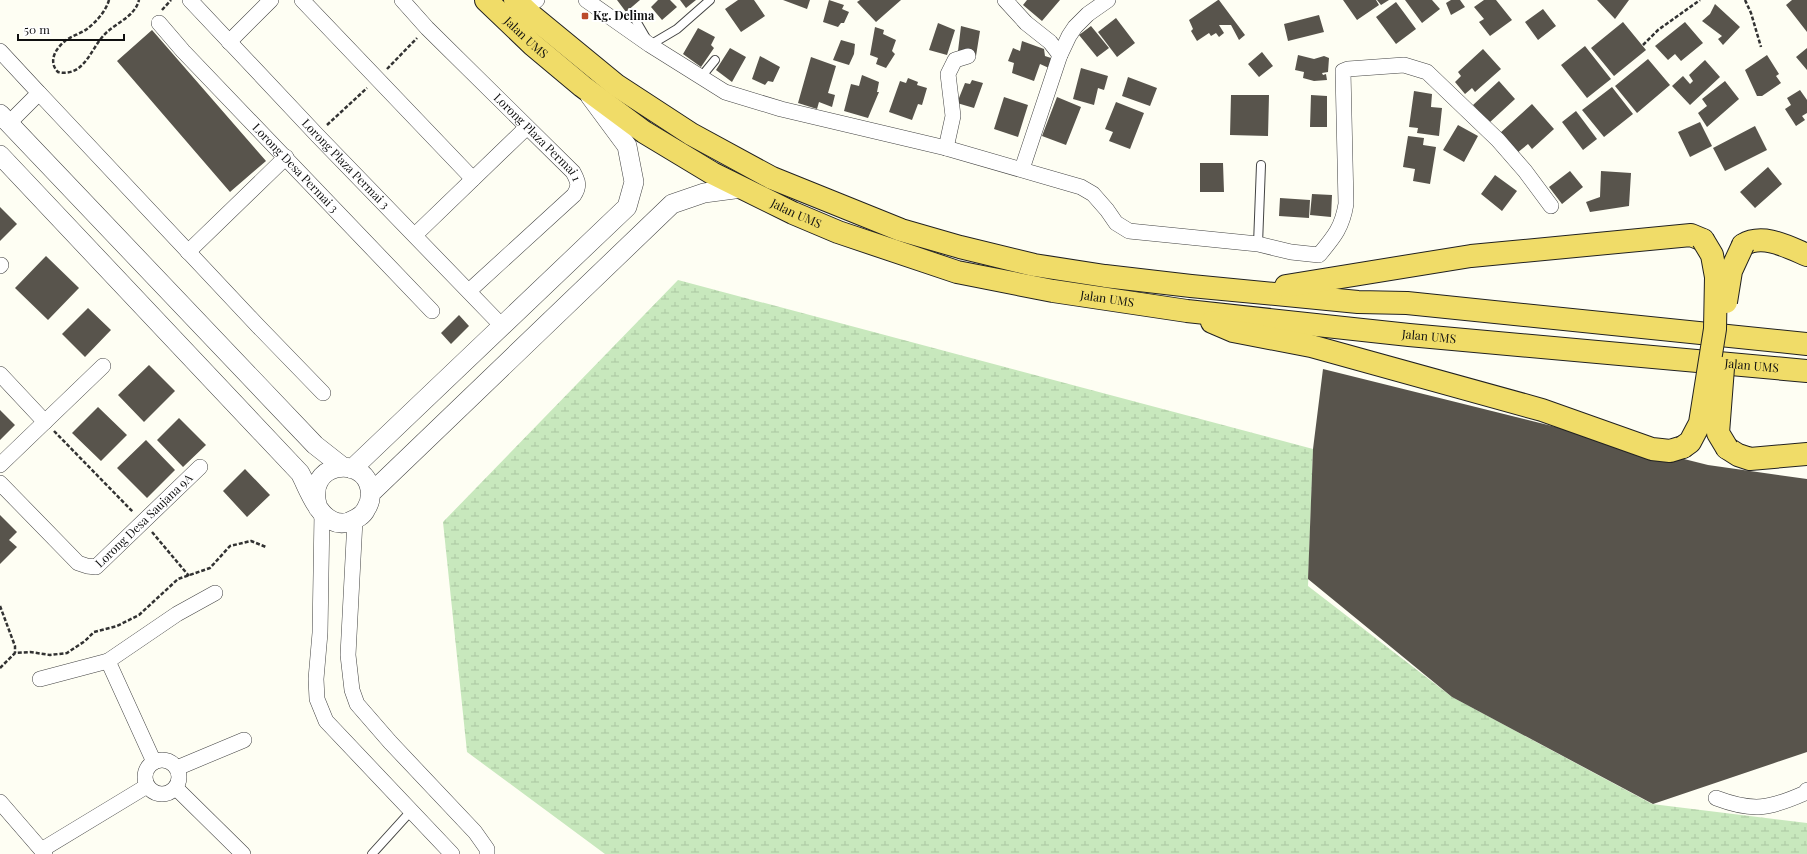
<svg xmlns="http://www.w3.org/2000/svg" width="1807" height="854" font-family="'Playfair Display',serif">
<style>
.wetland{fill:url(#wetland-marsh)}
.building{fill:#58544c}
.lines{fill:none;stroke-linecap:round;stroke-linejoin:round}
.service-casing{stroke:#434343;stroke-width:10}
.minor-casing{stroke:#434343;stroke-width:16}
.tertiary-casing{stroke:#434343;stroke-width:20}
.trunk-casing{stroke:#212121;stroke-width:24}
.path{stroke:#323232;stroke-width:2.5;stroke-dasharray:4 2;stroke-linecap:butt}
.service{stroke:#fff;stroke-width:8}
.minor{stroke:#fff;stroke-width:15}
.tertiary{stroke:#fff;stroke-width:19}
.trunk{stroke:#f0dc68;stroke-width:22}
.trunk-bridge-casing{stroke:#212121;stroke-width:24;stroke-linecap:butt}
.trunk-bridge{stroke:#f0dc68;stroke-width:22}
.poi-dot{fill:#bb4a2c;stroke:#fff;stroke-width:1.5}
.labels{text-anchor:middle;stroke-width:4;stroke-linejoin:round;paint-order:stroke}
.poi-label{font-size:12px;font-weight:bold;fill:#101010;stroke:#fff;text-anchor:start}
.street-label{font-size:12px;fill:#101010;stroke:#fff}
</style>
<defs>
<pattern id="wetland-marsh" width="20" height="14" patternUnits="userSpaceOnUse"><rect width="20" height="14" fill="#c8e8bd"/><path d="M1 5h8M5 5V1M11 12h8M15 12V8" fill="none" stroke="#abc6a1"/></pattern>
</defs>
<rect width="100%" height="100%" fill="#fefef3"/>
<!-- wetland -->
<path class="wetland" d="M678,280L1313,449L1308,586L1452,697L1652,804L1807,823V854H605L467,752L443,522Z"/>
<!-- building -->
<path class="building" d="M617,0H640L626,12Z
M658,0H670L677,7L662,20L651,7Z
M680,0H696L686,8Z
M738,0H754L765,16L741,32L725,9Z
M783,0H810L807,9Z
M829,0L844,5L842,9L849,12L844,23H841L838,27L823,22Z
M860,0H901L876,22L857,2Z
M1027,0H1060L1042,21L1023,5Z
M1218,0H1219L1245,35L1239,40L1231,25H1219L1224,33L1219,37L1216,33L1211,36L1209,33L1197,41L1191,31L1193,29L1189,20Z
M1343,0H1376L1379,5L1357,20Z
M1377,0H1389L1381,5Z
M1405,0H1432L1440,9L1422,23Z
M1451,0H1460L1465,7L1451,15L1446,3Z
M1484,0H1496L1512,20L1490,36L1479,22L1484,19L1474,7Z
M1597,0H1629L1615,19Z
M1792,0H1807V32L1786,5Z
M1396,2L1416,29L1396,44L1376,17Z
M1715,4L1740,27L1723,45L1718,39L1722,36L1702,21L1710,14Z
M1543,9L1556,26L1538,40L1525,22Z
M1319,15L1324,32L1288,41L1284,24Z
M1116,18L1135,43L1117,57L1098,32Z
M1623,22L1646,50L1614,76L1591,48Z
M1685,22L1703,43L1681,61L1675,54L1668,60L1655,46Z
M938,23L955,30L947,55L929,50Z
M961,26L980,31L976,56L958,51Z
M1091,26L1109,48L1097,57L1079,35Z
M875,27L884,30L883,34L896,40L892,51L895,54L886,68L876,64L878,58L870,55Z
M698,28L715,37L711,45L714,48L701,67L683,54Z
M152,30L266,161L230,192L117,61Z
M841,40L855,44L854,54L849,65L833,60Z
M1022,41L1044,49L1045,56L1051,58L1049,68L1040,64L1034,81L1012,73L1014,63L1008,61L1013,48L1020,51Z
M1585,46L1611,79L1587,98L1561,65Z
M730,48L746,57L732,82L716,70Z
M1807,48V70L1796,57Z
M1483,49L1501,69L1475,92L1472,88L1465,94L1455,82L1461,76L1458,72Z
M1262,52L1273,66L1259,77L1248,64Z
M1298,55L1314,59L1324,56L1329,58L1328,72L1322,73L1323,75L1326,74L1327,80L1314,81L1303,78L1304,72L1295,70Z
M1767,55L1779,74L1776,76L1781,83L1762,96H1757L1745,70Z
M760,56L780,67L773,82L768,81L765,85L752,79Z
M811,57L836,66L828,93L835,95L832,107L819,102L817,109L798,103Z
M1648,59L1670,85L1637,113L1615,86Z
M1705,60L1720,77L1690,105L1672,86L1683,76L1690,84L1693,81L1689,75Z
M1081,68L1108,76L1104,90L1098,88L1094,105L1073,99Z
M862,75L879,82L877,92H879L868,118L844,111L851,84L859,86Z
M1128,77L1157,88L1150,106L1122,96Z
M908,78L918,82L917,85L927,88L922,105L918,104L912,120L889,112L900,81L906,83Z
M972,80L983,83L974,108L957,103L965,83L970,84Z
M1499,81L1515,99L1489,123L1473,105Z
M1725,81L1739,99L1707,127L1698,113L1707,106L1702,99Z
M1612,87L1633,114L1604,137L1582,110Z
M1800,90L1807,100V113L1802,116L1805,120L1796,126L1785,109L1791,105L1787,98Z
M1414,91L1432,94L1431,107L1442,108L1439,136L1417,133L1418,128L1409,127Z
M1231,95H1269L1268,136L1230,135Z
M1311,95L1327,96V127H1310Z
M1004,97L1028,105L1018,137L994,129Z
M1057,97L1081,107L1066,145L1042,136Z
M1116,102L1144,113L1130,149L1109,141L1113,132L1105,129Z
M1532,104L1554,129L1532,149L1528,144L1517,153L1500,133Z
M1576,111L1597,139L1583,150L1562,122Z
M1700,122L1712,146L1690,157L1678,132Z
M1458,125L1478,136L1464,162L1443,150Z
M1755,126L1767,150L1725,171L1713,148Z
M1408,136L1424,138L1423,145L1436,147L1430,184L1413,181L1415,169L1403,167Z
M1200,163H1223L1224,192H1200Z
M1768,167L1782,184L1755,208L1740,192Z
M1570,171L1583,187L1562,204L1549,187Z
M1601,171L1631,173L1629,206L1590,212L1586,202L1600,197Z
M1495,175L1517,191L1502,211L1481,194Z
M1312,194L1332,195L1331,217L1310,215Z
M1280,198L1310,200L1309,218L1279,216Z
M0,207L17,224L0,241Z
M46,256L79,288L48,320L15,288Z
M88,308L111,330L85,357L62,334Z
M459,315L469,326L451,344L441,333Z
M149,365L175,391L144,422L118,395Z
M1323,369L1708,465L1807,479V752L1653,804L1452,697L1308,579L1313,449Z
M98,407L127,435L101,461L72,433Z
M0,410L15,425L0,440Z
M179,418L206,445L183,467L157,440Z
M146,440L175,470L147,498L117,468Z
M245,469L270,495L247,517L223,491Z
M0,515L17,532L9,540L17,547L0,564Z"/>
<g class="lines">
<!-- service casing -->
<g class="service-casing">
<path id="service" d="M632,14L650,45L677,29L710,0
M701,77L715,60
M1258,244L1261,165
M372,854L411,811"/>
</g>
<!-- minor casing -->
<g class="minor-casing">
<g id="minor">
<path id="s1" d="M190,0L317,135L502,326"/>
<path d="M302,0L473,179"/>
<path id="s2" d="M402,0L427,28L573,172C578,181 580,186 574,195L469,291"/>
<path d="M586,0L650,45L725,92L781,109L946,148L1081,187L1093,194L1107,210L1116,223L1129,231L1258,244L1291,252L1319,255C1334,237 1342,228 1346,204L1343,71L1348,69L1404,65L1427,72L1498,140L1525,171L1551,206"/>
<path d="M1005,0L1026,23L1050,42L1060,55"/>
<path d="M524,9L537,0"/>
<path id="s3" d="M159,23L183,51L432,311"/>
<path d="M229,42L271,0"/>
<path d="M0,51L39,93L9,123"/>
<path d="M39,93L258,326L323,393"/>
<path d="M946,148L953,116L948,74L955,60L968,56"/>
<path d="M1022,169L1060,55L1069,36L1075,27L1088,14L1108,0"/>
<path d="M415,235L527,127"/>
<path d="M188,252L286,157"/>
<path d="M0,266L1,265"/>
<path d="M0,374L45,422"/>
<path d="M0,465L103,366"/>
<path id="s4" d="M0,483L78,563L87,566L96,567L200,467"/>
<path d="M322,513L320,633L316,679L317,699L326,721L452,854"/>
<path d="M355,520L348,655L352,690L357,704L390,742L475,832L487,849V854"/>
<path d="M40,679L108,661"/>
<circle cx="162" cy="777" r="17"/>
<path d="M154,762L108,661L177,614L215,593"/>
<path d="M177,768L244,740"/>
<path d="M176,788L243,854"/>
<path d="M1716,798C1753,812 1769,809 1805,793L1807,790"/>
<path d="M0,802L45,854"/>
<path d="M43,849L147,786"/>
</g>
</g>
<!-- tertiary casing -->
<g class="tertiary-casing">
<path id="tertiary" d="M0,114L315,445L343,467
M0,155L300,473C310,491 321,530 349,522C356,519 363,516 366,509C370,503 371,496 370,489C364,454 303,462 318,508
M352,469L627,207L634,182L627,146L590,96
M370,494L672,204L704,193L742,188"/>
</g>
<!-- trunk casing -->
<g class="trunk-casing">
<g id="trunk">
<path id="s5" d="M486,0L533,45L582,86L644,132L712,173L793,213L838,232L957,272L1053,291L1187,311L1409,335L1807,371"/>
<path d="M515,0L532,16L616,85L691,134L772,178L901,230L960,247L1034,265L1105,276L1191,286L1358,302L1407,303L1807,344"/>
<path d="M1743,245C1763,233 1788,247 1807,255"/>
<path d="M1286,286L1471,256L1691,235L1703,240"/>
<path d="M1212,322L1233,331L1311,346L1542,410L1652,449L1670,451L1683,447"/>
<path d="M1727,448L1738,455L1750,459L1807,454"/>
</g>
</g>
<!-- path -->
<path class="path" d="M109,0C106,11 96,22 87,29C80,34 71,36 65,41C55,49 48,62 58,72C66,74 75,72 81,66C91,57 96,42 107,32C118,22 135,16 139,0
M1745,0L1751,13L1761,47
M162,10L171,0
M1643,45L1658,30L1700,0
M387,69L417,38
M327,125L367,88
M54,431L133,512
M152,532L189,576
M0,606L15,646V653
M0,668L15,653L30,652L50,655L67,653L85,641L94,632L117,626L139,615L178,579L210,568L230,546L251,541L266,547"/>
<!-- service -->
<use href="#service" class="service"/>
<!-- minor -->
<use href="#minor" class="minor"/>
<!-- tertiary -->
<use href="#tertiary" class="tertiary"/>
<!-- trunk -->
<use href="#trunk" class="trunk"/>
<!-- trunk-bridge casing -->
<g class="trunk-bridge-casing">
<path id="trunk-bridge" d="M1726,302L1731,271L1743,245
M1723,368L1718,433L1727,448
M1683,447L1690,442L1700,423L1715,329L1716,277L1712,255L1703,240"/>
</g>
<!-- trunk-bridge -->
<use href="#trunk-bridge" class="trunk-bridge"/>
</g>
<!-- markers -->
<rect class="poi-dot" x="581" y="12" width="8" height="8" rx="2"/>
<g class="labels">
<!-- poi labels -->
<g class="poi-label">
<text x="593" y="20">Kg. Delima</text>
</g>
<!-- street labels -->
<g class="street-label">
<text dy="4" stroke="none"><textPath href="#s5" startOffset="55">Jalan UMS</textPath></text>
<text dy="4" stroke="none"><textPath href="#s2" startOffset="193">Lorong Plaza Permai 1</textPath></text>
<text dy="4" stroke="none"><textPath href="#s1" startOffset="226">Lorong Plaza Permai 3</textPath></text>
<text dy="4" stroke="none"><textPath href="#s3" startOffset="199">Lorong Desa Permai 3</textPath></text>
<text dy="4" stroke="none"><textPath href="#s5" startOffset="379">Jalan UMS</textPath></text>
<text dy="4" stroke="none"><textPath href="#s5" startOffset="703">Jalan UMS</textPath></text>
<text dy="4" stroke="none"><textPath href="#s5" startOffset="1027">Jalan UMS</textPath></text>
<text dy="4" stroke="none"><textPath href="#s5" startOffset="1351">Jalan UMS</textPath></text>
<text dy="4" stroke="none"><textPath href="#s4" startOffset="197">Lorong Desa Saujana 9A</textPath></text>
</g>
</g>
<!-- scale -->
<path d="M18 34v6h106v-6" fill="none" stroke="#101010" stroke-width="2"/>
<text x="24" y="34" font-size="12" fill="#101010" stroke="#ffffff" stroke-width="3" paint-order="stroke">50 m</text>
</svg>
